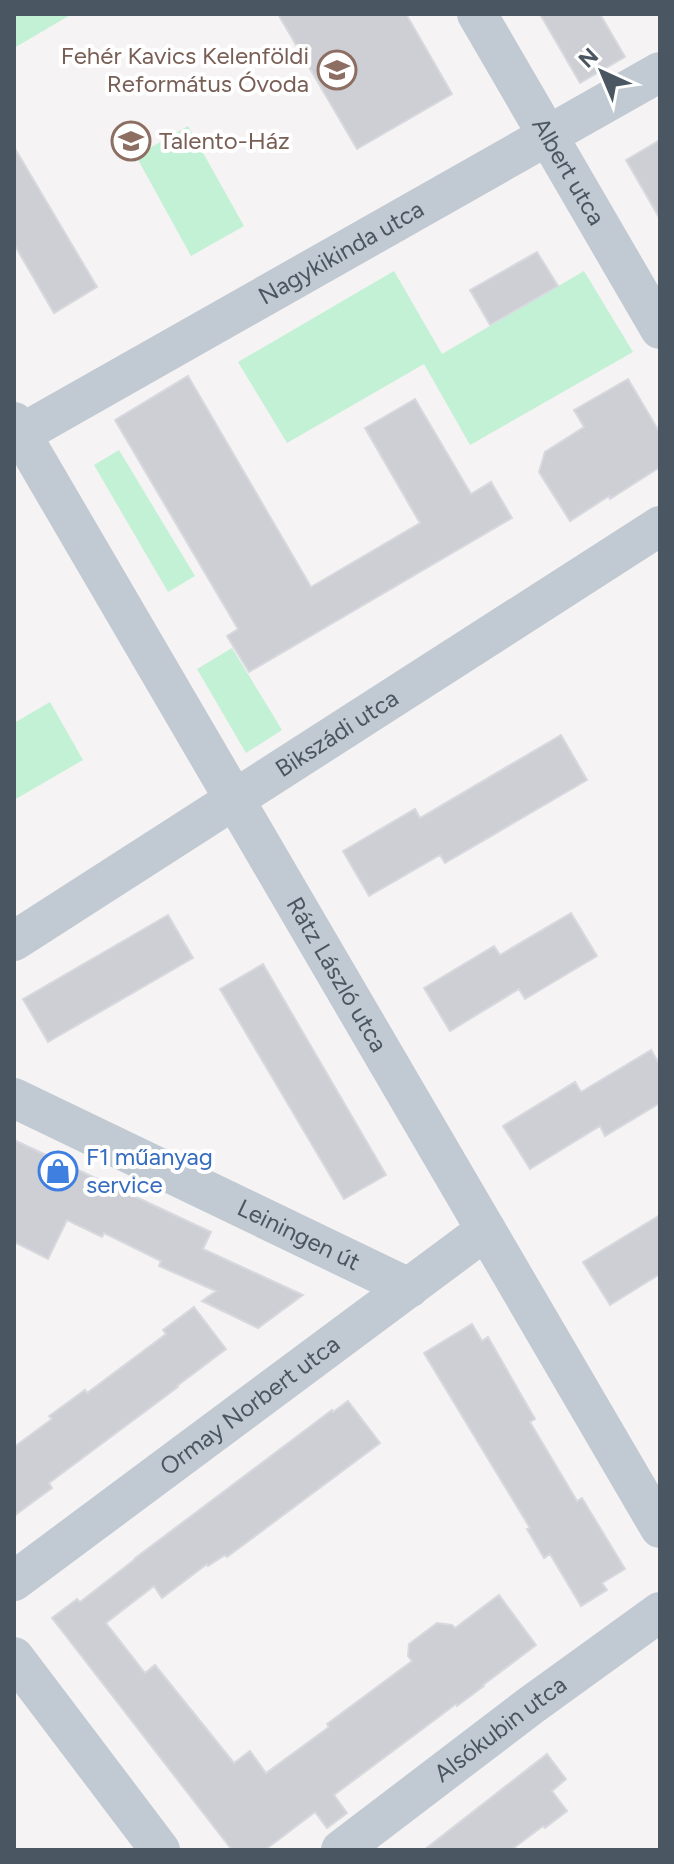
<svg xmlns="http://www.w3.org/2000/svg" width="674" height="1864" font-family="Figtree,sans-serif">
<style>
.green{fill:#c3f1d5}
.building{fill:#cdcfd5;stroke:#d7d9de;stroke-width:2}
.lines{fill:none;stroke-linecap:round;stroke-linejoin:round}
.minor{stroke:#c1cad2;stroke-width:40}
.labels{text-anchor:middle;stroke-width:8;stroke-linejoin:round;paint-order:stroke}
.education-label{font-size:24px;fill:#785e54;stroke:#fff;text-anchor:end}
.street-label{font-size:24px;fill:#4a5661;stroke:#fff}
.shop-label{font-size:24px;fill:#366cbe;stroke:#fff;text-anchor:start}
</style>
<rect width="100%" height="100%" fill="#f5f3f3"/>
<!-- green -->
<path class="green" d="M14,14H72L14,48Z
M188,126L244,226L191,256L136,156Z
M394,271L442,354L584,271L633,352L470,445L424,364L287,443L238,362Z
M119,450L195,576L168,592L94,465Z
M232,648L282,730L246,753L197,669Z
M50,702L83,760L14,800V723Z"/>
<!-- building -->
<path class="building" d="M278,14H406L452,94L357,149Z
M540,14H600L625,57L580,83Z
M660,140V219L626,160Z
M14,147L97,287L54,313L14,244Z
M537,252L558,286L490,325L470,290Z
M188,376L311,587L420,523L365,428L415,399L471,494L491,482L512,518L249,672L227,636L238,629L115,420Z
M628,379L660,433V467L610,499L609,496L570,521L539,472L545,452L584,427L574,410Z
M561,735L587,780L445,863L440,855L369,896L343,851L415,809L420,818Z
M571,913L597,956L525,999L519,989L450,1031L424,988L494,946L500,955Z
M168,915L193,958L48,1042L23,999Z
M263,964L386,1175L344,1199L220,989Z
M651,1050L660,1065V1103L605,1136L600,1126L530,1169L503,1126L575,1082L581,1092Z
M14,1140L211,1232L203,1249L303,1295L258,1328L202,1301L216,1291L159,1266L161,1261L104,1233L102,1237L67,1220L48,1259L14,1242Z
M660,1215V1274L610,1305L583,1262Z
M194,1307L226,1349L177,1386L178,1387L49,1483L52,1488L14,1516V1447L52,1419L49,1416L85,1390L87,1393L166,1334L163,1330Z
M472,1324L482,1341L488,1337L535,1419L530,1422L577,1501L582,1498L625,1569L602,1583L607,1590L581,1606L550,1554L544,1558L527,1529L530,1528L424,1353Z
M348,1401L380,1443L227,1557L225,1555L208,1566L207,1564L162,1598L154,1586L106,1623L145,1673L155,1665L234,1763L250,1751L266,1773L329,1727L327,1724L412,1661L408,1656L409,1644L437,1623L452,1625L455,1628L499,1595L536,1645L483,1685L484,1686L457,1706L456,1704L334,1795L347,1813L327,1828L315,1812L265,1850H232L52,1618L77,1599L80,1602L134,1560V1559L332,1410L333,1412Z
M547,1754L566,1779L552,1791L567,1811L545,1828L543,1826L511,1850H424Z"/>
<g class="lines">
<!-- minor -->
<g class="minor">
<path id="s1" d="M477,14L660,329"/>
<path id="s2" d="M14,422L660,1528"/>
<path id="s3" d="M21,434L660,72"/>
<path id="s4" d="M14,941L660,526"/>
<path id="s5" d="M14,1098L409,1288"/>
<path id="s6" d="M14,1581L486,1230"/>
<path d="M14,1657L160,1850"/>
<path id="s7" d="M341,1850L530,1706L660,1612"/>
</g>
</g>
<!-- icons -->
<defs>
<g id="school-ring" transform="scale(2)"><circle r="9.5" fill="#fff" stroke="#8d6e63" stroke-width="1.5"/><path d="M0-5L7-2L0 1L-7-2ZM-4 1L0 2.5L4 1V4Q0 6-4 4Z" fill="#8d6e63"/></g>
<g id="shop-ring" transform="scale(2)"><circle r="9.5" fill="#fff" stroke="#3f7fe0" stroke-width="1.5"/><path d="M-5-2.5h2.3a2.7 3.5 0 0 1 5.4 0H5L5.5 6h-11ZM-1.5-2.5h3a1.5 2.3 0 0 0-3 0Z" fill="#3f7fe0"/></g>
</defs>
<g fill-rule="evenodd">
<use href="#school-ring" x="337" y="70"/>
<use href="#school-ring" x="131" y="141"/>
<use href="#shop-ring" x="58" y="1171"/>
</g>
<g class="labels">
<!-- education labels -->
<g class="education-label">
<text x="309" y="64">Fehér Kavics Kelenföldi<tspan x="309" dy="28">Református Óvoda</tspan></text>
<text x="159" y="149" text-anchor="start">Talento-Ház</text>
</g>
<!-- street labels -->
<g class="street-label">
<text dy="8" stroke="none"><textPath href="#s1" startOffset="182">Albert utca</textPath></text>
<text dy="8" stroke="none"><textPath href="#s3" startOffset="368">Nagykikinda utca</textPath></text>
<text dy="8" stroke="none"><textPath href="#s4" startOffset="384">Bikszádi utca</textPath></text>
<text dy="8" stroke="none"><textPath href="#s2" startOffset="640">Rátz László utca</textPath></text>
<text dy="8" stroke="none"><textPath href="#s5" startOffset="316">Leiningen út</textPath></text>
<text dy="8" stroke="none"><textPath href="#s6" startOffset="294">Ormay Norbert utca</textPath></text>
<text dy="8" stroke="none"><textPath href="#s7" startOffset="200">Alsókubin utca</textPath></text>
</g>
<!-- shop labels -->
<g class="shop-label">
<text x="86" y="1165">F1 műanyag<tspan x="86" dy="28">service</tspan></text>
</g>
</g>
<!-- border -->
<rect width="674" height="1864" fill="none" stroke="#4a5661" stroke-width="32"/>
<!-- north arrow -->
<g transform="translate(602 72) rotate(316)" stroke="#ffffff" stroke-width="6" paint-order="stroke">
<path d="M0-6L14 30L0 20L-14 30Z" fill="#4a5661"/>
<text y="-12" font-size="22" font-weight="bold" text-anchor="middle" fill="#4a5661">N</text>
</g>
</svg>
